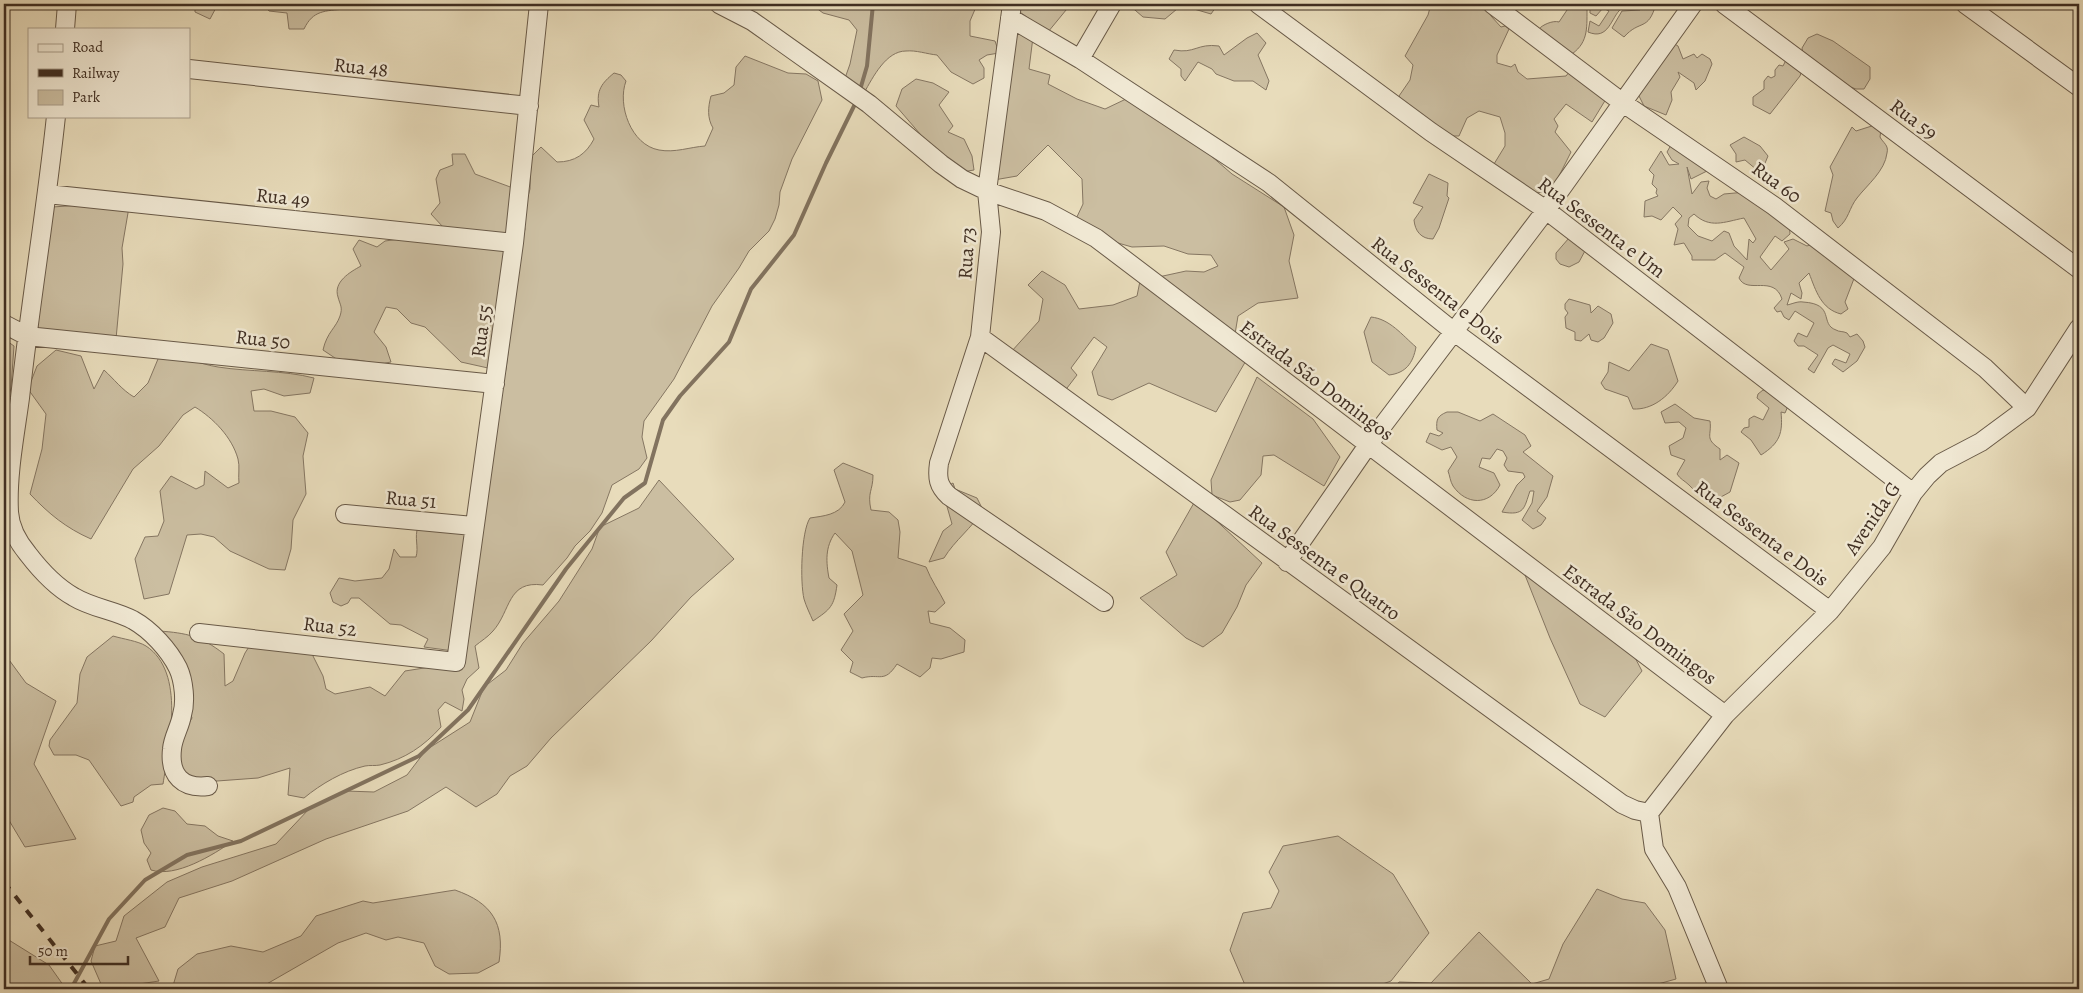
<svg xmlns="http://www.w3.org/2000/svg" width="2083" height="993" font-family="Alegreya,serif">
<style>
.green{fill:#cbbea1;stroke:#857662;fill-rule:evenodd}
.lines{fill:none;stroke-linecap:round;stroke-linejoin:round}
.stream{stroke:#82735f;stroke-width:4}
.minor-casing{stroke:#695a48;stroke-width:20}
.minor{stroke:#f0e8d3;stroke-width:18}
.rail{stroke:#3f2e22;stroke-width:4;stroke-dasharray:9 9;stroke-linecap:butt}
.labels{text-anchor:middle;stroke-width:5;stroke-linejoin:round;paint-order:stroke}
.street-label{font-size:20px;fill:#3f2e22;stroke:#f0e8d3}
</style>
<rect width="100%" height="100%" fill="#e8dcbb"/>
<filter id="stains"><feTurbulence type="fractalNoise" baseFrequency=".004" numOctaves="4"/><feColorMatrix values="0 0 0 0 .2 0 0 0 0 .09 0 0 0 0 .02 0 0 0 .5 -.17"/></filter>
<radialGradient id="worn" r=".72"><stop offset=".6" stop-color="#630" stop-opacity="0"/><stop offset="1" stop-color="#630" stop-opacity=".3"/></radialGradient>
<!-- green -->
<path class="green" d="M195,4H218L210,19L195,12Z
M264,4H347L345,9C325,11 313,10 304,29H289L287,13L269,11Z
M811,4H935L939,8L976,7L970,21V36L995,41L999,53L987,55L979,60L984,68V78L973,84L951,72L937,55C927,54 916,50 906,51C886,51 873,77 864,93L844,81L850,64L857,30L849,20L823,13Z
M1018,4H1071L1048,32L1017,10Z
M1128,4H1183L1165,19L1143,17Z
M1188,4H1218L1211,14L1194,9Z
M1431,4H1484L1491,16L1501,27L1505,26L1509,29L1497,55V63L1511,67L1515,64L1518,72L1527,79L1566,76L1570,71L1606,99L1592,122L1566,104L1554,119L1558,126L1555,132L1571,152L1553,188L1546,192L1533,193L1494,164L1505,146V133L1500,117L1479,111L1467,118L1459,136H1441L1407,106L1399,96L1410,80L1413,65L1405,56L1428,15Z
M1576,4L1587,9C1587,30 1588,44 1569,56L1539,29C1542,25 1553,20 1559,22L1569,7Z
M1590,4H1632C1628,8 1625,6 1621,9C1611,17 1609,41 1588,32L1590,21L1599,26L1609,11L1603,8L1596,16L1590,13Z
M1643,4H1656C1648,32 1640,19 1624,37L1612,28L1622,11L1640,10Z
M1013,32L1033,37L1029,69L1050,75L1048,84L1077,99L1105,109L1126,99L1180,129L1232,174L1284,207L1294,235L1289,261L1298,298L1258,303L1238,316L1235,334L1247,359L1216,412L1149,383L1112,400L1098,395L1092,372L1107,347L1094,337L1071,368L1077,375L1064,392L1011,352L1039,321L1043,299L1028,285L1042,271L1065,285L1079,309L1113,305L1137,296L1140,281L1186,271L1204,272L1218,266L1211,255L1188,254L1164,246L1132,247L1118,243L1075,221L1083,204L1082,179L1048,145L1017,176L994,180Z
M1257,33L1266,43L1258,55L1269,81L1266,90L1253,81H1234L1216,74L1212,69L1198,62L1185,81L1181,76V69L1169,59L1174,50C1195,54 1197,43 1219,46L1224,55L1247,38Z
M1817,34L1833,41L1870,67V79L1864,89H1856L1848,86L1804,58L1802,48L1808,38Z
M1673,43L1678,46L1683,59L1694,54L1697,58L1702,54L1710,59L1712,64L1705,81L1696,90L1694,83L1678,72L1680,77L1671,92L1672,100L1666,115L1644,106L1637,92Z
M745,56L788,73L806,74L818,81L822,100L792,159L780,192L779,205L775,219L769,231L749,251L739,268L712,306L674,379L644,421L642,437L647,458L639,469L612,485L602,513L590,531L575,546L567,558L543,585C507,580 511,611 493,631C488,637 481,641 475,646L479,668L467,679L462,690L464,699L462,711L445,702L438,710L441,727C424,746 405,759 380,765C375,766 370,765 365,766C343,771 321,784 304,798L288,795L290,768L258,778L217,781H196L179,768L180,738L192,718L159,631C187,633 201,636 224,654L225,686L233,681L245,653L254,639L310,650L323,676L326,689L335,694L370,687L385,696L405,671L443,665L461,652L424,647L428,639L401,625L390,624L359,598H351L348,603L341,606L333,602L330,593L339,578L355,581L382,578L389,569L394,549L400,557H416C419,547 414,537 418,527L466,530L506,369L521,244L525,229L522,218L530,189L531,157L541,147L557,162C575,162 586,154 594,139L584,120L591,105L599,107C596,90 602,83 614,73L621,75L626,81C617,105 631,145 659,150C675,153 690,147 705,146L713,128C707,118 708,107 711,96L724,93L734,85L736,67Z
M1786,60L1802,70L1800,76L1770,114L1753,105V97L1764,89V81L1768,76L1771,78L1775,76V70L1779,65L1783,66Z
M916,79L933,83L949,92L939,105L953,126L948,132L964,139L972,156L974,170L962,172L933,149L896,106L902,89Z
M1878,124L1881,129L1880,137C1883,143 1889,145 1887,153C1885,171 1867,185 1857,198C1849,208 1849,219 1838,228L1833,221L1831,213L1825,211L1833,175L1830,167L1852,127L1856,131Z
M1744,137L1760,146L1768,156L1763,168L1757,170L1745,160L1736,162V154L1730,145Z
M1671,145L1717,166L1691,179L1687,167L1692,194L1701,182L1709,181L1707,188L1710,196L1716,199L1724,194L1746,192L1789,222L1790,234L1782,241L1775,236L1760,257L1771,270L1789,249L1784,242L1793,239L1807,246L1817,242L1855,276L1845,302L1848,309L1841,314C1821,309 1816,291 1809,273L1799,283L1802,293L1801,299L1791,293L1787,305C1792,304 1798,301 1803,302C1836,304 1819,324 1836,330C1839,332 1843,331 1847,333L1850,337L1857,334L1863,341L1865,347L1857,361L1843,372L1832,364L1835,359L1846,363L1850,354L1833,345L1828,348L1814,373L1808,369L1818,355L1804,346H1798L1794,341L1798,333L1807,337L1814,323L1795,311L1789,320L1784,317L1781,311L1777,312L1774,308L1782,299C1774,274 1747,295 1739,278L1744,267L1725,253L1715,260H1692V256L1684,243L1674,245L1678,229L1675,224L1682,216L1673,207L1661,220L1652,216L1644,217L1645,201L1658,196L1656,193L1657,189L1652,184L1654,175L1649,170L1661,151L1669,165L1679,164L1672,160L1667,152ZM1694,214C1710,229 1724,222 1744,218L1756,239L1753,243L1749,239L1747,260L1734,246L1729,233L1724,231L1712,241L1698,236L1688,226L1689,218Z
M452,154H465L475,174L513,188L488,368L461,362L425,327L411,323L397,309L386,307L374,332L386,347L391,362C374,367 357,356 338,360L323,350C327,332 336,328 340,316C343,307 340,305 338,297C333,282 350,272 361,266L353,249L359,240L377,247L385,241L407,238L443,227L431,214L440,203L436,179L440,170L453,165Z
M1429,174L1448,183L1447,196L1449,198L1439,228L1433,239C1421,239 1415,231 1414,220L1423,207L1413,203Z
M82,205L129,207L122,248L123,264L116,339L42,333L37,325L52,207Z
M1569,238L1586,249L1579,262L1569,267L1560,264L1556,259V253Z
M1569,299L1590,305L1591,313L1598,306L1611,314L1613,323L1604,338L1598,342L1591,340L1589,334L1581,341L1575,340V332L1566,328L1565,317L1568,313L1565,309V304Z
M1371,317C1390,319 1402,335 1416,347C1413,363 1406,373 1389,375L1372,362L1364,332Z
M4,339L14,346L11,388L4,416Z
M1651,344L1668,350L1678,381C1668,397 1652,410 1633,409L1628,397L1605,389L1601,383L1608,372L1609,362L1629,371Z
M56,350L81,356L94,389L104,370C114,379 122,390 134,397L148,383L158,359L166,350C183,357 200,364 218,367C250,372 283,370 314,378L310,393L284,396L264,389L251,391L254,411H271L295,417L308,433L303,456L306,494L293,520L291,549L285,570L269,569L230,551L214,537L201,534L187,535L169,594L144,599L135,559L145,537L158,536L164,521L160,491L171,476L196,489L204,485L205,471L228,488L239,483C238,476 240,466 238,459C232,437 213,418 195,407L183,415L159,446L133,469L91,539C66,528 49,514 30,494L42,449L46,414L28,389L37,366Z
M1257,377L1313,419L1340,457L1324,486L1274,455L1263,456L1261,475L1240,500L1230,502L1212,495L1211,480Z
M1763,390L1770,392L1788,406L1785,413L1781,412C1783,433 1780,443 1761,455L1751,440L1741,432L1744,428L1749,427V419L1754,416L1763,420L1769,408L1757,398L1758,394Z
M1675,404L1694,418L1710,421C1712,436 1704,438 1720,449V460L1727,455L1739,463L1730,492C1707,505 1707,503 1689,485C1685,481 1680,479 1677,474L1685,460L1671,455L1669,446L1683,438L1686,428L1679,422L1665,423L1661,412Z
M1447,412H1458L1480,421L1493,414L1525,435L1531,446L1523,452L1553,476L1547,497L1537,511L1546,518L1541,525L1533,529L1522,520L1532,503L1534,491H1530C1524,508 1525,516 1502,512L1517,485L1525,477L1523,473L1508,471L1504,465L1507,458L1503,451L1497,449L1490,459L1482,458L1479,467L1494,473L1500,485C1489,506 1466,505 1453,486C1450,481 1450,476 1448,471L1457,457L1451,447L1442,450L1426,442L1430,433L1439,436L1443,433L1437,430C1436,420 1437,416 1447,412Z
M843,463L873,475C873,491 867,492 871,510L889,512L898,520L900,532L898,558L926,567C931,580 939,591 945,603L935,612L928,611L930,623L950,628L965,640L964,652L941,659L932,658L930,668L920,677L897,664C884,684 880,673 862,678L850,672L853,662L841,650L853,631L844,614L863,595L852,551L835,533C825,547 826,562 829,578L837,585C834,606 831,609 813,621C810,614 806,606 804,599C800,582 801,532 810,518C823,516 839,515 845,502L834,470Z
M659,480L734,559L691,597L651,641L551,738L527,766L510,776L497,794L476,807L446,787L408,811L326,839L232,881L179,898L165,927L136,938L159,981L112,988L101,984L91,961L95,946L116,941L124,916L167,882L202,867L276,844L309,809L346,791L374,792L407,775L426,750L470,722L484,687L506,670L523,643L559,601L592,549L600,527L639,508Z
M953,483L955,489L977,498L983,510C972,528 955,540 944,558L929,562L943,531L952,524L942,489Z
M1195,501L1262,563L1246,585L1237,607L1222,633L1203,647L1186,638L1140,598L1177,575L1166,552Z
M1523,570L1631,650L1642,671L1605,717L1580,704L1550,638Z
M113,636C123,639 138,641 146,646C186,672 169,745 163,784L151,785L134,797L133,802L121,806L89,760L76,755H54L49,746L50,740L77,703L80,674L87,657Z
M4,653L26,683L56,701L34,764L76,839L25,847L4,812Z
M163,808L175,811L187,824L205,826L218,836L233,841C213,855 176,878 151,870L147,860L151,853L144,843L141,830L149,815Z
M1338,836L1393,874L1429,933L1391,981L1369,989H1252L1245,985L1230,950L1243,913L1271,908L1279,891L1269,872L1283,846Z
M1597,889L1622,899L1645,903L1665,930L1676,979L1640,989H1394L1399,982L1431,983L1479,932L1532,984L1549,979L1563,944Z
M455,890C492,903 505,923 499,962L478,973L449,974L435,966L424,943L398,937L386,940L366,933L338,943L258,989H172L178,969L197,954L231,946L263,952L301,936L316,916L363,901L373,903Z
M4,937L49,965L66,989H6L4,986Z"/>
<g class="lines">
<!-- stream -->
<path class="stream" d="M860,90L867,66L873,4
M71,989L109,919L145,880L187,855L241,841L419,756L468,710L566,569L624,498L645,483L663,420L680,396L729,342L751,289L794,235L826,163L856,102"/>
<!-- minor casing -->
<g class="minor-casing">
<path id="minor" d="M719,4L752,21L869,104L941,164L962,179L987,191L1046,211L1096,238L1725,715
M1012,4L987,191L991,232L980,337L939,463C937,478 938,486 949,496L1104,602
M1258,4L1431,132L1546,210L1913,493
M1492,4L1623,103L1774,206L1985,368L2027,408
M1724,4L2079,269
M1965,4L2079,87
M1010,18L1080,59L1269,183L1453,331L1830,611
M65,29L67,4
M1080,59L1112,4
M189,69L529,106
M56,116C46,211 30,304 20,398C15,435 7,475 9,512C10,529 18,542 28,554C41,571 56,587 74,597C92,608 114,610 133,620C151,630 169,650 178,668C184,681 186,702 182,715C180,727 173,737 172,749C169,776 183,789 208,786
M47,194L514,243
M4,324L27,336L495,384
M980,337L1622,804L1635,810L1649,813
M345,514L473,526
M1287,562L1368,445L1546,210L1693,4
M199,633L456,662L514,243L539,4
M1649,813L1725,715L1830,611L1882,547L1913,493L1927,476L1941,463L1981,442L2027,408L2079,328
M1649,813L1654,849L1677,887L1719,989"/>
</g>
<!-- minor -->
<use href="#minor" class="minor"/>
<!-- rail -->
<path class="rail" d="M4,882L89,989"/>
</g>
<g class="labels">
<!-- street labels -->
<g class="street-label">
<text transform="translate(361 67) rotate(6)" y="7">Rua 48</text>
<text transform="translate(1914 119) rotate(37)" y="7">Rua 59</text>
<text transform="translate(1777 182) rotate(36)" y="7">Rua 60</text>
<text transform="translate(283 197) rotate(6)" y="7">Rua 49</text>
<text transform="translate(1602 227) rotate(37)" y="7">Rua Sessenta e Um</text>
<text transform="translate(966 253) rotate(-86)" y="7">Rua 73</text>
<text transform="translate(1438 290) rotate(38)" y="7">Rua Sessenta e Dois</text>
<text transform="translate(481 331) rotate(-82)" y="7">Rua 55</text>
<text transform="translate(263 339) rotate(6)" y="7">Rua 50</text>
<text transform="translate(1317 380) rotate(37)" y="7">Estrada São Domingos</text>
<text transform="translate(411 499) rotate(5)" y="7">Rua 51</text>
<text transform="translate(1872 518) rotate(-56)" y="7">Avenida G</text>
<text transform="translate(1762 533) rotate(37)" y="7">Rua Sessenta e Dois</text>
<text transform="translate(1325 562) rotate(36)" y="7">Rua Sessenta e Quatro</text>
<text transform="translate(1640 624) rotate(37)" y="7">Estrada São Domingos</text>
<text transform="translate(330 626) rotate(7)" y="7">Rua 52</text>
</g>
</g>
<!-- margin -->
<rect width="2083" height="993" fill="none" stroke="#e8dcbb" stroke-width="20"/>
<rect x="5" y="5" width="2073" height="983" fill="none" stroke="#3f2e22" stroke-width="2.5"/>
<rect x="10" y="10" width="2063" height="973" fill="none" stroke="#3f2e22"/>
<!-- legend -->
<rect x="28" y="28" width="162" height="90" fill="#f0e8d3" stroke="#a99e8c"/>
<rect x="38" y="44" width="25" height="8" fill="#f0e8d3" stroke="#a99e8c"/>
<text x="72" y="52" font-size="15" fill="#3f2e22">Road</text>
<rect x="38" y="69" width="25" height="8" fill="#3f2e22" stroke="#a99e8c"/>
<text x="72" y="78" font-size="15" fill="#3f2e22">Railway</text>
<rect x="38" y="90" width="25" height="15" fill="#cbbea1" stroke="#a99e8c"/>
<text x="72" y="102" font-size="15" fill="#3f2e22">Park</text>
<!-- scale -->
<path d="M30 956v8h98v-8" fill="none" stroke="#3f2e22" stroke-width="2.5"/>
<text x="38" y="956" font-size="15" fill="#3f2e22" stroke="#f0e8d3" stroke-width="4" paint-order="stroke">50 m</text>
<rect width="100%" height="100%" filter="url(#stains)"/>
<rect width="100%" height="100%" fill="url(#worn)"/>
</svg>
